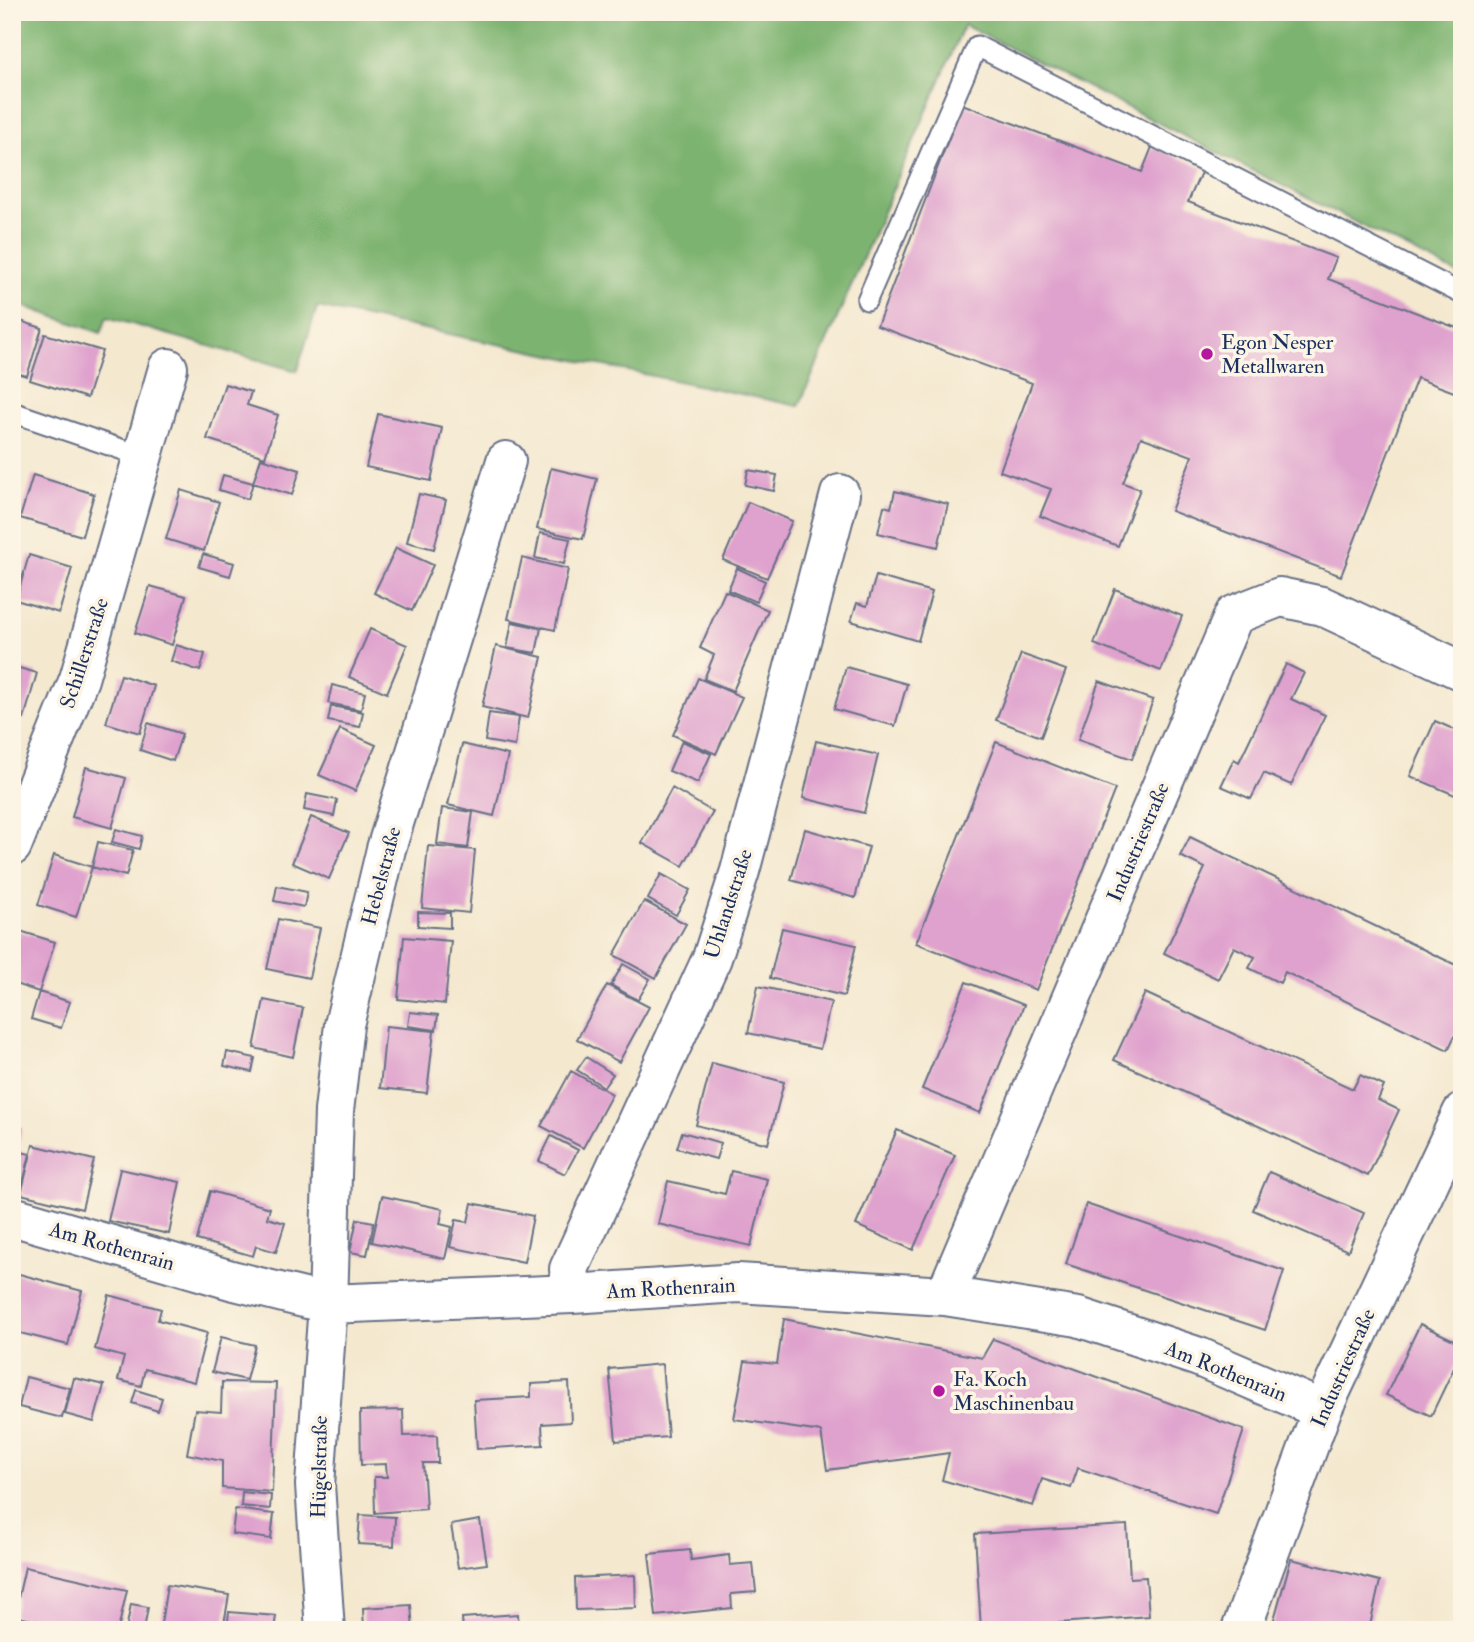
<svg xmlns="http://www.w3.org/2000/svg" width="1474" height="1642" font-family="'IM FELL Double Pica',serif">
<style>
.forest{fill:#7db370;stroke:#4c7167;stroke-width:2}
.building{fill:#dfa1cd}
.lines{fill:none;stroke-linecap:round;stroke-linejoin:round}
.service-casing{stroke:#677086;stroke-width:23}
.minor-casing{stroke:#677086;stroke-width:42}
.service{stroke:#fff;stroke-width:19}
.minor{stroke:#fff;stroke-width:38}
.poi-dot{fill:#b5179e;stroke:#fcf5e5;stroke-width:2.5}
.labels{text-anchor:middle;stroke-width:7;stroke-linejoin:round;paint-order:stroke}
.poi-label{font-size:21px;fill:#1b2f5e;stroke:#fcf5e5;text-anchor:start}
.street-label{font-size:21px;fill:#1b2f5e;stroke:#fcf5e5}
</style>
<rect width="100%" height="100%" fill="#fcf5e5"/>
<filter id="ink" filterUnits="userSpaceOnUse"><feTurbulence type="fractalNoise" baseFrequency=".0143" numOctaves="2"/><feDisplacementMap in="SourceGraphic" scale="14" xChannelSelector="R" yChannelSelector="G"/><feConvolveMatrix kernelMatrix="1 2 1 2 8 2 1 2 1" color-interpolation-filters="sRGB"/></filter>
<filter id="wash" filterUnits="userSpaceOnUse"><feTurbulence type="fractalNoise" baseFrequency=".00686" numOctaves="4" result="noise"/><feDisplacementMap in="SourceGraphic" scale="28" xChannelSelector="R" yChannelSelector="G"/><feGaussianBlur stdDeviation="1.57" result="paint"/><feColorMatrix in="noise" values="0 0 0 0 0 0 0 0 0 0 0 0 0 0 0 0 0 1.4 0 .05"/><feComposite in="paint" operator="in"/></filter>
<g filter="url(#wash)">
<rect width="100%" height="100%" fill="#f4e8cf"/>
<!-- forest -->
<path class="forest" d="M12,12H1462V276L964,25L799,406L317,307L297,371L107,317L101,333L18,304L12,322Z"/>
<g id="blocks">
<!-- building -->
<path class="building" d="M962,104L1142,172L1152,147L1203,168L1188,202L1336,258L1328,279L1462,330V395L1417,378L1341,576L1171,511L1192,456L1141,437L1123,483L1140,489L1118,546L1040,516L1051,489L1000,471L1032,383L877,326Z
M17,320L42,328L27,376L12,372V335Z
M45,334L102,351L87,398L30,380Z
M225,384L251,392L247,405L278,415L265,457L207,439Z
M378,414L442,428L431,481L366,467Z
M261,458L300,470L292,495L253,483Z
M551,468L597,479L583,539L537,529Z
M748,470L777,475L774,491L745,485Z
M33,475L94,494L82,536L20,518Z
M223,475L253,483L248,499L219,490Z
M181,490L219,502L204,551L166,539Z
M895,491L948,504L938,547L878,533L884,506L891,508Z
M419,494L446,500L434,549L407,542Z
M748,502L792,521L767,578L723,560Z
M540,533L570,539L564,564L535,558Z
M396,548L433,565L412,611L374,593Z
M203,554L234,563L230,576L199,567Z
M29,555L72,568L59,613L16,600Z
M522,558L568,569L555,630L508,619Z
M737,568L765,581L756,602L728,590Z
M876,576L932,592L918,641L851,621L857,603L867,606Z
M150,586L186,596L172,645L135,633Z
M1115,589L1182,616L1161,671L1094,644Z
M725,591L768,610L733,691L704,679L714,655L700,648Z
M512,622L541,628L536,653L507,648Z
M370,629L407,645L387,693L349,677Z
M176,645L205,654L200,671L171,661Z
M496,646L542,657L528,718L482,707Z
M1021,654L1066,670L1041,737L996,720Z
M1286,664L1304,673L1291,699L1325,715L1291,785L1264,773L1251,799L1221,786L1234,759L1239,762Z
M12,666L37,673L24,719L12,716Z
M846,667L907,684L895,726L834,709Z
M121,675L154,686L140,733L106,723Z
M698,678L742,697L716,754L673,735Z
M1099,681L1153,700L1132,759L1078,740Z
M332,685L365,693L361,710L328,703Z
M331,706L363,712L360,727L328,721Z
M489,713L519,717L515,746L485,741Z
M12,718L19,720L13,743H12Z
M1435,721L1462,733V798L1410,776Z
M148,723L182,734L173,761L140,750Z
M340,729L376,745L355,791L319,775Z
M682,741L711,754L698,783L669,771Z
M816,741L878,755L864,813L803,798Z
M996,742L1115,789L1036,990L916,943Z
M462,744L508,755L494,816L448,805Z
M86,767L126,778L112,828L72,817Z
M672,788L713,812L683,866L642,843Z
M307,794L337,800L334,816L304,810Z
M442,808L473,812L468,848L437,844Z
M311,817L349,833L329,879L292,863Z
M116,829L142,836L139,849L112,842Z
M805,829L869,847L855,898L791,880Z
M1190,837L1462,968V1021L1448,1050L1285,972L1280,983L1249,968L1255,957L1234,947L1218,979L1164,953L1205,868L1180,856Z
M98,842L133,850L126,876L92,867Z
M428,846L475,850L469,913L422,908Z
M54,855L92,867L76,917L38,905Z
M661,874L690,890L676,915L648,899Z
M277,886L307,892L304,907L274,901Z
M644,901L686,924L656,978L614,955Z
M418,912L450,913V928L418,926Z
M278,919L320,928L309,978L267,969Z
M782,928L856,945L844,996L770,978Z
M20,931L55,942L39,992L70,1002L61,1028L31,1019L39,992L12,983V955Z
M404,937L451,941L445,1004L398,999Z
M623,964L650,979L638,1000L611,985Z
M966,982L1024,1005L980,1113L922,1089Z
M607,985L649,1007L619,1062L577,1039Z
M758,986L831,1002L820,1049L748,1033Z
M1145,993L1353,1089L1360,1075L1384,1086L1378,1100L1399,1110L1368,1176L1114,1060Z
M264,1000L303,1008L293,1057L254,1048Z
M410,1012L438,1015L436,1030L408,1026Z
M386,1026L434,1031L427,1093L380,1088Z
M227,1052L255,1058L252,1072L224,1066Z
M586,1057L613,1074L604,1087L577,1070Z
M712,1063L784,1082L768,1144L696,1125Z
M571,1071L612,1094L583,1148L541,1126Z
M12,1126L22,1128L17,1151L30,1154L22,1187L12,1185Z
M897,1130L955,1155L913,1250L856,1225Z
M682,1132L721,1143L716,1159L677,1148Z
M551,1136L578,1150L565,1174L539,1161Z
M33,1145L94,1160L82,1209L21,1194Z
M120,1169L180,1182L169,1234L108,1221Z
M731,1171L767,1179L751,1246L658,1224L668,1181L725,1194Z
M1269,1172L1364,1213L1348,1251L1253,1210Z
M210,1191L270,1208L267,1218L285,1223L276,1252L256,1246L253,1256L197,1240Z
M382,1196L443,1209L440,1224L452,1227L445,1259L372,1242Z
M472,1203L533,1216L524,1262L450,1247L456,1220L468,1222Z
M1086,1204L1284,1271L1265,1330L1066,1264Z
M357,1219L374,1222L367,1255L350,1252Z
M12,1272L82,1291L68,1345L12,1331Z
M109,1295L161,1309L158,1320L207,1333L194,1382L145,1369L141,1386L118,1380L124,1357L95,1349Z
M784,1319L982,1358L993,1339L1244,1430L1216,1514L1078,1468L1071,1488L1042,1479L1033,1506L942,1480L949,1453L827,1470L821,1432L734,1419L745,1361L777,1364Z
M1420,1324L1462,1344V1351L1431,1416L1386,1395Z
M221,1337L255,1345L246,1380L212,1372Z
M662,1364L668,1437L616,1441L609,1369Z
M26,1377L70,1388L62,1418L19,1407Z
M74,1378L104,1385L94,1422L65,1414Z
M222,1382L276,1383L272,1492L222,1488V1461L187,1454L195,1410L221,1412Z
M569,1382L571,1422L542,1424L543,1445L477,1449L474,1400L531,1397V1384Z
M136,1390L162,1398L158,1411L132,1403Z
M403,1410L404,1436L437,1435L438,1463H423L426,1509L375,1513L374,1477H387L386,1464L361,1465L360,1411Z
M242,1492L271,1495L270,1509L241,1506Z
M235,1509L274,1514L271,1539L232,1534Z
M360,1515L395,1517L394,1546L358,1544Z
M480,1520L487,1564L458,1568L451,1525Z
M1127,1525L1130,1578L1146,1577L1149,1616L981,1629L975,1534Z
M690,1550L691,1560L729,1555L730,1565L753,1563L756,1592L731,1594L732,1608L656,1616L649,1554Z
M1291,1559L1380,1581L1369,1630H1271Z
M25,1567L127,1590L118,1630H77L14,1616Z
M635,1575L636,1608L576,1610L575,1578Z
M167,1585L229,1595L223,1630H160Z
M131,1604L148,1607L144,1630H126Z
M411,1605L413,1630H364L363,1608Z
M229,1612L276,1616L274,1630H227Z
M518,1614L519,1630H463L462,1618Z"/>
</g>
</g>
<g filter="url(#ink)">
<use href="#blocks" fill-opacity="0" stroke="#677086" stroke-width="2"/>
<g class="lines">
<!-- service casing -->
<g class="service-casing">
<path id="service" d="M867,300L977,46L1462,294
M12,412L144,457"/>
</g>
<!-- minor casing -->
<g class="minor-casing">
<path id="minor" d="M12,846L79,679L168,368
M12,1216L231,1280L328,1304L572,1294L738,1283L945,1296L1078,1317L1199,1357L1322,1410
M572,1294L569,1269L712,958L740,871L840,494
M945,1296L1234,615L1280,597L1322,606L1462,671
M325,1630L315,1485L328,1304L334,1111L344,1025L386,849L506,461
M1241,1630L1322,1410L1462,1113"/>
</g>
<!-- service -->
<use href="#service" class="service"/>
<!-- minor -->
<use href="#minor" class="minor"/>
</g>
</g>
<!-- markers -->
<g class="poi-dot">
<circle cx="1207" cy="354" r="7"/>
<circle cx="939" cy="1391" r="7"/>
</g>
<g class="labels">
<!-- poi labels -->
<g class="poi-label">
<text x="1221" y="349">Egon Nesper<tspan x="1221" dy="24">Metallwaren</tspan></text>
<text x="953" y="1386">Fa. Koch<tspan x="953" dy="24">Maschinenbau</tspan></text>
</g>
<!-- street labels -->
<g class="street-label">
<text transform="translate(84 653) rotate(-72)" y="7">Schillerstraße</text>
<text transform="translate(1138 842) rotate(-67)" y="7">Industriestraße</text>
<text transform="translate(381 876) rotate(-75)" y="7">Hebelstraße</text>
<text transform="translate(728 904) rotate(-72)" y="7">Uhlandstraße</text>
<text transform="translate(112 1246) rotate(16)" y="7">Am Rothenrain</text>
<text transform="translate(671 1288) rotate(-3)" y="7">Am Rothenrain</text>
<text transform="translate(1343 1368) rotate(-66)" y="7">Industriestraße</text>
<text transform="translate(1226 1371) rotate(22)" y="7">Am Rothenrain</text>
<text transform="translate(319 1467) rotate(-89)" y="7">Hügelstraße</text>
</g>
</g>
<!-- margin -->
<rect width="1474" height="1642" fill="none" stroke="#fcf5e5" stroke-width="42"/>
</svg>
